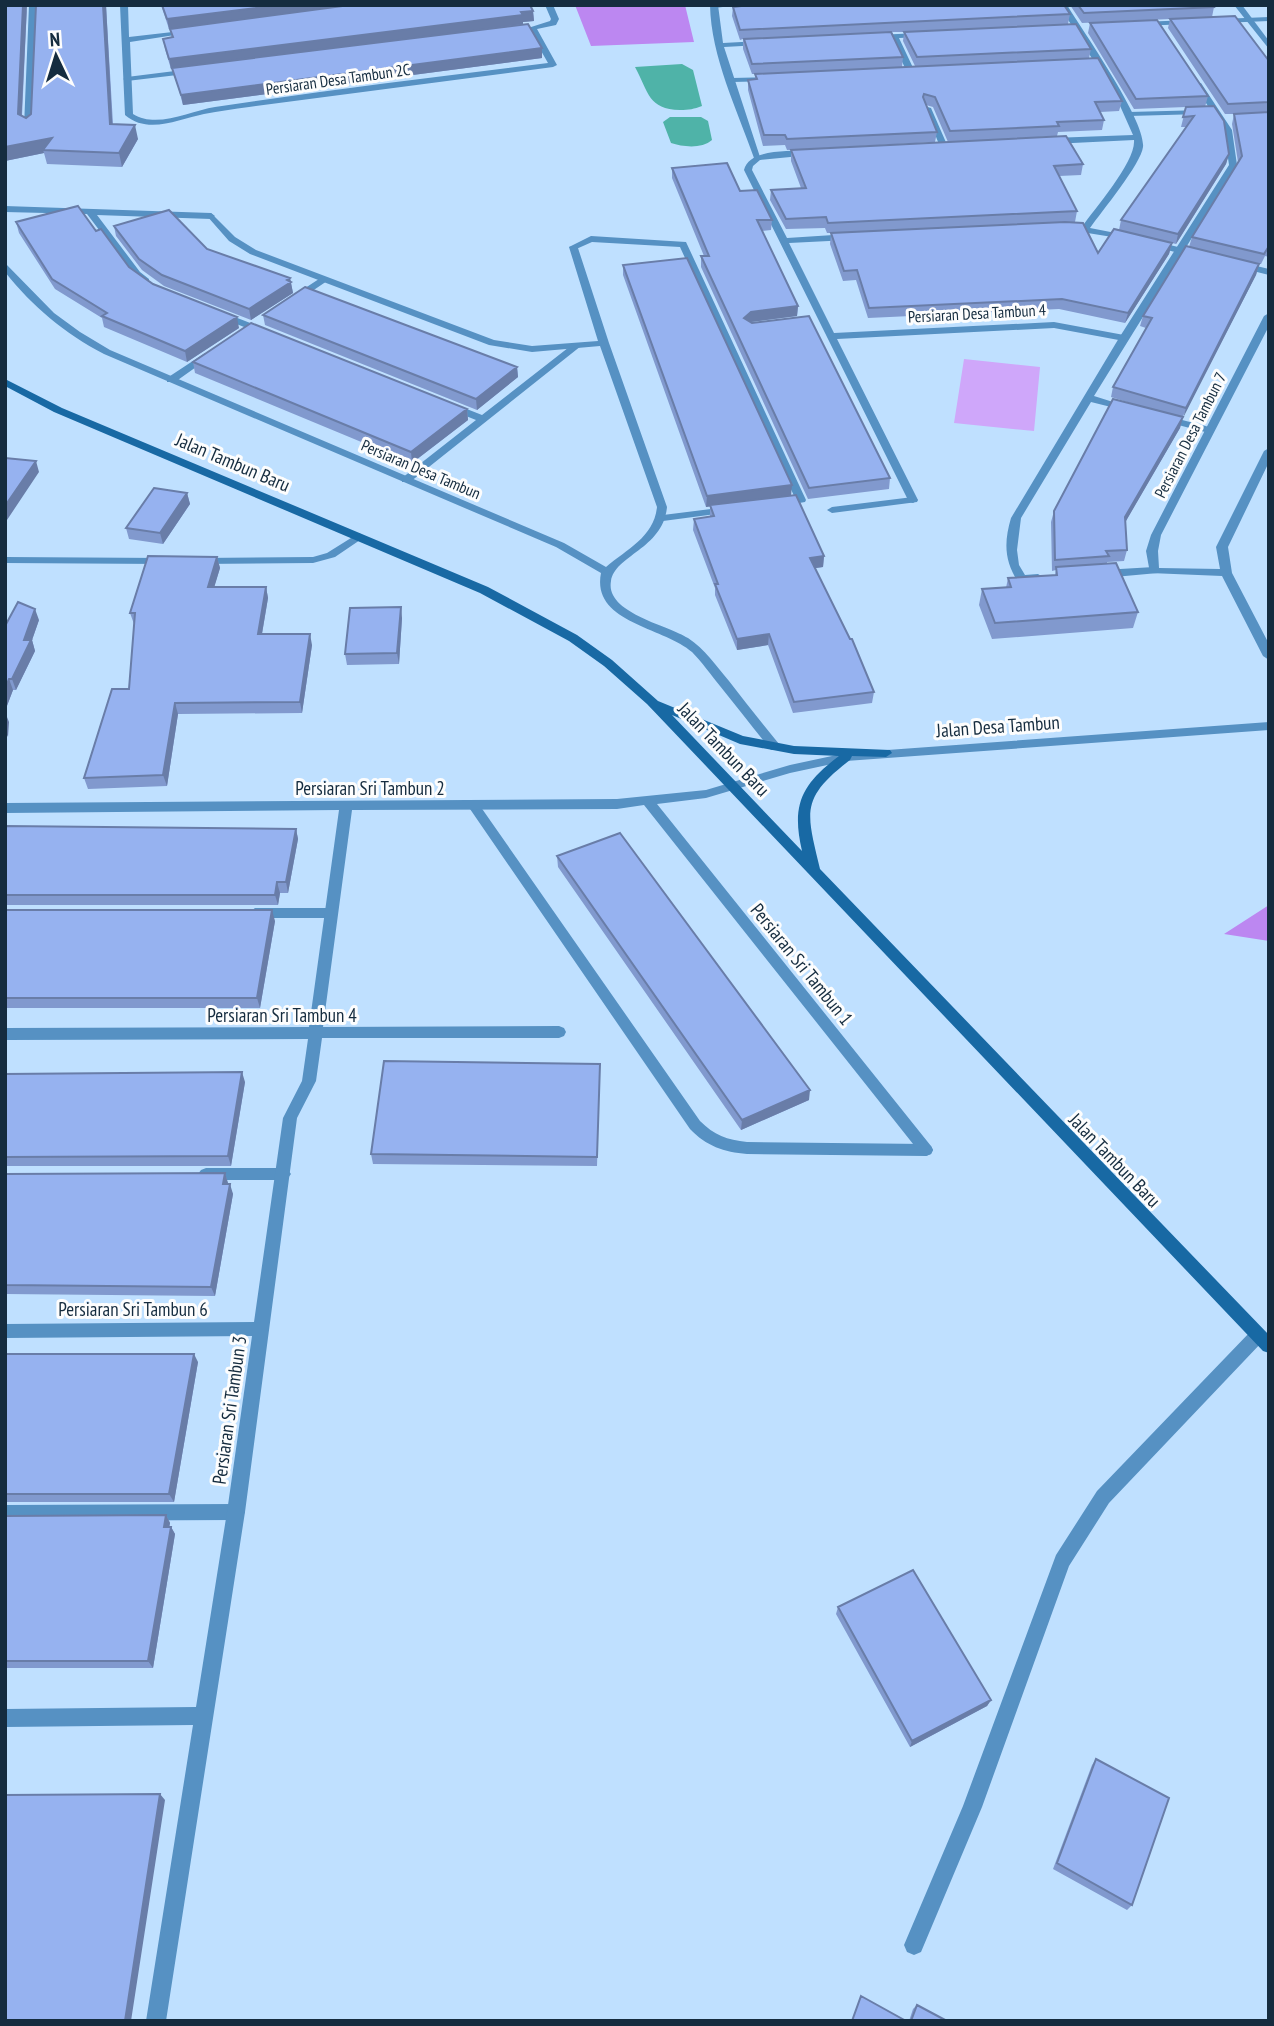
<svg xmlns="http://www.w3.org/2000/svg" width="1274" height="2026" font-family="'PT Sans Narrow',sans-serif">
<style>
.green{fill:#cfa7fa}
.forest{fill:#bc87f1}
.water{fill:#4fb3a8}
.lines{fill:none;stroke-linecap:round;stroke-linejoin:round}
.service{fill:#5691c3;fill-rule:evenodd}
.minor{fill:#5691c3;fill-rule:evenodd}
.secondary{fill:#1869a4;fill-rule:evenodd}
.wall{fill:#8199ce;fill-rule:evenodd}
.shaded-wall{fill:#697da8}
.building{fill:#96b2f0;stroke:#697da8;stroke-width:2}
.labels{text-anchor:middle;stroke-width:6;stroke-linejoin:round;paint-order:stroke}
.far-street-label{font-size:16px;fill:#152c3f;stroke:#fdfdfd}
.street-label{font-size:19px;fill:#152c3f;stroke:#fdfdfd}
</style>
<rect width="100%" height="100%" fill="#bfe0ff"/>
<!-- green -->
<path class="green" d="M964,359L1040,367L1034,431L954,423Z"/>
<!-- forest -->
<path class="forest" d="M575,5H685L694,42L591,46Z
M1269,905V941L1224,934Z"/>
<!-- water -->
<path class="water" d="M682,64L693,70L702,106C694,109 689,110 680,110C648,109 649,93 635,67Z
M670,117H701L708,121L712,140C702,149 683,147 671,143L663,122Z"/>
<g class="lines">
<!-- service -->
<path class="service" d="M29,5H37L32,127L28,129L24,127Z
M710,5H718L723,43L760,41L764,43L760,45L724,47L761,160L754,158C737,109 711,57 710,5Z
M1269,17V21L1221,23L1217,21L1221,19Z
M1190,20V24H1187L1141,26L1137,24L1141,22Z
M921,33H924V37L899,38L915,72L911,74L907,72L891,39H875L871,37L875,35Z
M191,69L195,71L194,73L127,81L123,79L127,77Z
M1195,83H1201L1232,130L1237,165L1094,396L1132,408L1127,411L1091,402L1021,518L1017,550L1019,565L1025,575L1038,574L1044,578L1038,582H1018C1004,560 1004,542 1011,518L1119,338L1229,165L1224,130L1194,85Z
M924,106L931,108L948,147L947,149L940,147Z
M1204,110L1205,112L1201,114L1129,116L1125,114L1129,112Z
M5,206L211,213L215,216L211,219L97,215L140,272L149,279V283L146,284L134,276L87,214L5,212Z
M591,236L686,242L806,500L805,502L782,506L777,503L778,501L795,498L680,247L592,242L574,250L569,247Z
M322,277L330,279L299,300H293V296Z
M222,312L268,330L270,332L262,334L219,317V313Z
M573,344L581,346L410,482H402V478L476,420L446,408V404H454L482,415Z
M205,353L213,355L175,382H167V378Z
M1163,415L1213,428L1214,430L1209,433L1159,420V416Z
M913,497L918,500L917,502L832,513L827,510L832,507Z
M727,507L731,508V512L663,521L658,518L663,515Z
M1154,567L1158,569V573L1103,578L1097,574L1103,570Z
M474,801L478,803L700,1121C714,1135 727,1140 747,1142L926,1144L931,1146L933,1150L931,1154L926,1156L747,1154C724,1152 706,1146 690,1129L470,809L468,806Z
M255,908H331L338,913L331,918H255L248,913Z
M206,1168H283L288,1170L291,1174L288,1178L283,1180H206L201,1178L198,1174L201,1170Z
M1257,1329L1263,1331L1265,1336L1263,1341L1109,1503L1069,1566L982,1807L921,1952L914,1955L907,1952L904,1945L963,1806L1056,1555L1097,1491L1251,1331Z
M236,1504L242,1506L245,1512L242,1518L236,1520L5,1521V1505Z"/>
<!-- minor -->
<path class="minor" d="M120,5H128L129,37L190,30L194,32L130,42L133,114C157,129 190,111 215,107C326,90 437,77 548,63L528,28L550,21L551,19L545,5H553L559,19L556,25L537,29L557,65L553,67L249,107C234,109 219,111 204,114C179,119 148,135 125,115Z
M712,5H738L715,8Z
M1059,5H1067C1083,31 1146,121 1143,147C1141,164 1102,211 1090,228L1131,236V240L1069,230L1065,227L1069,224L1082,227C1095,208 1136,162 1134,140L1052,144L1048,141L1052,138L1133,135L1117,99Z
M1234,5H1242L1269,41V49Z
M775,77V81H772L732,82L728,80L732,78Z
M808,150L812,153L811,155L760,160L753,166L752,170L787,238L849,234L854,237L849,240L789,243L834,333L1054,322L1124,335L1129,338L1124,341L1054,328L837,339L918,500L913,503L909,502L744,170C749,148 790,152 808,150Z
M211,213L235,237L256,250L494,340L532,346L598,341L569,247L577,245L609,343L667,507C663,549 615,555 611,581C605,613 668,625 688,638C705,649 716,666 729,681C745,702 762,723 779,744L781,747L779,750H771C754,729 737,707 720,686C711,675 702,662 692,652C664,627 591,623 601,573L556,547L104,354C64,333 33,307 5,272V263L54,313L80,332L110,350L564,543L606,567C627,549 654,537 657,507L600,346L532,352L489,345L250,254L229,241L207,216Z
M1154,241L1202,253L1204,255L1199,258L1151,246L1149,244Z
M1240,262L1269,269V275L1237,267L1235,265Z
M1269,313V326L1161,535L1158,551L1159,568L1220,569L1216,547L1264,451L1269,448V462L1228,547L1232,573L1269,644V660L1263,656L1222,576L1150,573L1146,551L1151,535L1264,316Z
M359,533L364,536L363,538L335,557L313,563L199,564L193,561L199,558L313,557L327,553Z
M5,557L164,558L170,561L164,564L5,563Z
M1269,722V730L846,761L790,773L706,798L657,804L931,1146L933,1150L931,1154L926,1156L921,1154L644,805L617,809L352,810L323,1027L559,1026L564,1028L566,1032L564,1036L559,1038H322L316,1081L297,1118L245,1512L166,2021H146L193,1725L5,1727V1709L196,1707L227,1512L252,1336L5,1338V1324L254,1322L283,1118L302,1081L308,1039L5,1040V1028L309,1027L339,810L5,813V803L617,799L706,790L790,765L846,753Z"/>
<!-- secondary -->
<path class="secondary" d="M5,379L62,408L488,587L577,635L612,660L658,701L743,736L794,746L890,750L892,753L886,757L852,756L850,760C799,799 807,813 820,869L1269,1335V1353L1263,1351L647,704L604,666L569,641L480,593L54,412L5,386ZM672,715L740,744L794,754L839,756C802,784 791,804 802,851Z"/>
</g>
<!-- wall -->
<path class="wall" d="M27,5L22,116L26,118L31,114L36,5H106L113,124L138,139L122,167L47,164L44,153L5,161Z
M161,5H530L533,11L534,21L523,22V24L542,48V58L183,105L173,69H171L165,49L163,39L172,38L170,29H169Z
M747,5H1064L1070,14L1068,24L1091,49L1089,58L1122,101L1119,111L1100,112L1104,120L1102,130L1058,132L1057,136L948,142L933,107L926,105L937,132L935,142L787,150L785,145L763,146L748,90V80H755V74H752L743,49V39L740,40L732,16L733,7ZM892,32H904L903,41L915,66L902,67L903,57Z
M1070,5H1213L1214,7L1212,17L1269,61V257L1265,256L1261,264H1259L1256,275L1182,418L1180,428L1125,522L1127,550L1124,561L1107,562V564L1138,612L1133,628L992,639L979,605L982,589L1006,588L1008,578L1055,575L1056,570L1052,571L1051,522L1054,511L1143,407L1111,397L1113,387L1146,328L1140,326L1143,316L1189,247L1192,237L1238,162L1232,124L1234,114H1242H1225L1168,28L1170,19L1082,23Z
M1090,23L1208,96L1205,107L1229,154L1226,164L1176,244L1172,243L1169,254L1125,323L1059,309L868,318L856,280L843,281L830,244L831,233H827L825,228L786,229L770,200L771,190L801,188L791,161V150L1083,164L1081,175L1059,176L1077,211L1075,222H1068L1098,253L1119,230L1121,220L1187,127H1181L1186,107L1134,109L1088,33Z
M672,168L740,191L772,220L771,230L762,231L798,306L797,316L751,322L890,478L889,489L808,499L701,267V256H704L672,178Z
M16,222L96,231L129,267L153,284L239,328L187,362L104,327L102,318L55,289L19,233Z
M114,226L207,249L290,278L293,293L251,320L164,286L142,270L116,236Z
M623,265L791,496L824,556L823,567L815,568L874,692L872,703L793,713L768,645L737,650L715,595V588L693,530L694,519L710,517V506L706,507L623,275Z
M263,315L517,367L518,377L477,410L265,325Z
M193,362L467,409L468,420L412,463L195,373Z
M187,493L190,504L163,544L129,539L126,528Z
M217,557L220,568L214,587H266L268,598L262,634L312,645L302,713L178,714L167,786L88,789L84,778L129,689L134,624L130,613Z
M402,618L399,664L347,665L345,654Z
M39,620L32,640L35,651L16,690H13L5,711V626Z
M5,826L296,829L298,839L288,893H280L278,905H5Z
M557,856L809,1100L741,1130L558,867Z
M5,910L275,921L260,1008H5Z
M600,1064L597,1166L373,1164L371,1154Z
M5,1074L245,1082L231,1166H5Z
M225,1173L228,1184L233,1194L215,1296L5,1294V1174Z
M5,1354L198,1362L174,1502H5Z
M166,1515L170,1523L169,1527H171L175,1534L153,1668H5V1516Z
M838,1607L991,1700L987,1706L910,1747L836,1614Z
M1096,1759L1132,1905L1127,1910L1053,1869L1092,1765Z
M917,2005L947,2021H909L913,2009Z"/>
<!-- shaded-wall -->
<path class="shaded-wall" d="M23,5H27L21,127L18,114Z
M103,5H106L113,137L110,124Z
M280,5H359L169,29L167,19Z
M533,11L534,21L523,22V24L171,69L169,59Z
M542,48V58L183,105L181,95Z
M135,125L138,139L122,167L119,153Z
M52,138L43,150L44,153L5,161V147Z
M1229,154L1226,164L1176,244L1178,234Z
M1172,243L1169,254L1125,323L1128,313Z
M1259,264L1256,275L1183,418L1186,408Z
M290,278L293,293L251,320L249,309Z
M798,306L797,316L751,322L744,318L751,312Z
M237,317L239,328L187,362L185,351Z
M517,367L518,377L477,410L476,399Z
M467,409L468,420L412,463L411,452Z
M1183,417L1180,428L1122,528L1125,517Z
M36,461L39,472L5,523V506Z
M792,485L791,496L706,507L707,496Z
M187,493L190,504L163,544L160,533Z
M824,556L823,567L809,569L810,558Z
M217,557L220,568L211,598L208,587Z
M266,587L268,598L260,645L258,634Z
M401,607L402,618L399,664L397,653Z
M35,609L39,620L32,640L35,651L16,690L12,679L24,640Z
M310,634L312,645L302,713L300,702Z
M769,634L768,645L737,650V639Z
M9,679L13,690L5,711V689Z
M175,703L178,714L167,786L163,775Z
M5,712L9,722L8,737L5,731Z
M296,829L298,839L288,893L286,882Z
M277,882L280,893L278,905L275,895Z
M272,910L275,921L260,1008L257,998Z
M242,1072L245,1082L231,1166L228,1156Z
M810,1090L809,1100L741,1130L742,1120Z
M225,1173L228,1183L226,1194L223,1184Z
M230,1184L233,1194L215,1296L211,1287Z
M194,1354L198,1362L174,1502L169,1494Z
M166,1515L170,1523L168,1534L164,1527Z
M171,1527L175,1534L153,1668L148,1661Z
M991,1700L987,1706L910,1747L912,1741Z
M160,1794L165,1800L131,2021H125Z"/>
<!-- building -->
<path class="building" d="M5,5H23L18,114L26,118L31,114L36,5H103L110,124L135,125L119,153L43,150L52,138L5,147Z
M162,5H280L167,19Z
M350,5H530L533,11L521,12L523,15L169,59L163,39L173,37L170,29Z
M750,5H1064L1070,14L740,30L733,7Z
M1078,5H1213L1214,7L1084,13Z
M1235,16L1269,61V102L1228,104L1170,19Z
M1157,20L1208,96L1136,99L1090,23Z
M528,24L542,48L181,95L172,68Z
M1076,24L1091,49L917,57L904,32Z
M891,32L903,57L752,64L744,39Z
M1098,58L1122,101L1095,102L1104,120L1057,122L1059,126L950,131L935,97L924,94L923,97L937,132L787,139L785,135H764L748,80L757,79L755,74Z
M1214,106L1224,121L1229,154L1178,234L1121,220L1194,116L1183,117L1186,107Z
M1269,112V246L1264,254L1192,237L1242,156L1234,114Z
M1066,136L1083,164L1054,166L1077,211L828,223L826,217L786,219L771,190L806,188L791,150Z
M727,163L740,191L757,190L772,220H757L798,306L751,312L744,318L752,323L809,316L890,478L809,488L701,256H709L672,168Z
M78,206L96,231L101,229L129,267L153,284L237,317L185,351L102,316L107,313L52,279L16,222Z
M169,210L207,249L290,278L287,280L291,282L249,309L162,275L139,259L114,226Z
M1065,222L1083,223L1098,253L1114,229L1172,243L1128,313L1062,299L869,308L857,270L844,271L831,233Z
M1186,246L1259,264L1186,408L1113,387L1152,318L1143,316Z
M687,258L792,485L707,496L623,265Z
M305,287L517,367L476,399L263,315Z
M251,323L467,409L411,452L193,362Z
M1113,399L1183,417L1125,517L1127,550L1106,551L1109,556L1055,560L1054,511Z
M5,458L36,461L5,506Z
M154,488L187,493L160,533L126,528Z
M796,495L824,556L810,558L850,639H852L874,692L794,702L769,634L737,639L715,584H718L694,519L714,516L710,505Z
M148,556L217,557L208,587H266L258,634H310L300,702L175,703L163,775L84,778L112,689H129L135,613H130Z
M1116,563L1138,612L995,623L982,589L1011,587L1008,578L1057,575L1056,567Z
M18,602L35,609L24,640H31L12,679H9L5,689V626Z
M401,607L397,653L345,654L350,608Z
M5,826L296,829L286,882H277L275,895H5Z
M620,833L810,1090L742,1120L557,856Z
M5,910H272L257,998H5Z
M384,1061L600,1064L597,1157L371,1154Z
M242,1072L228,1156L5,1157V1074Z
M225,1173L223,1184H230L211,1287L5,1285V1174Z
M5,1354H194L169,1494H5Z
M166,1515L164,1527H171L148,1661H5V1516Z
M913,1570L991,1700L912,1741L838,1607Z
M1096,1759L1169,1798L1132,1905L1057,1863Z
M160,1794L125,2021H5V1795Z
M861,1996L906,2021H852Z
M917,2005L947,2021H911Z"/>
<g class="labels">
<!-- far-street labels -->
<g class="far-street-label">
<text transform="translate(338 79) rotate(-8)" y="6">Persiaran Desa Tambun 2C</text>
<text transform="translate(977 313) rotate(-3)" y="6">Persiaran Desa Tambun 4</text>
<text transform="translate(1190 435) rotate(-63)" y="6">Persiaran Desa Tambun 7</text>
<text transform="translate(421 469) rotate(23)" y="6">Persiaran Desa Tambun</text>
</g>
<!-- street labels -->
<g class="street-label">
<text transform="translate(233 462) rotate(23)" y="7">Jalan Tambun Baru</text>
<text transform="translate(998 726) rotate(-4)" y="7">Jalan Desa Tambun</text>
<text transform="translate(724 749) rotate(46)" y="7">Jalan Tambun Baru</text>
<text x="370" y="795">Persiaran Sri Tambun 2</text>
<text transform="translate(802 964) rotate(51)" y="7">Persiaran Sri Tambun 1</text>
<text x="282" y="1022">Persiaran Sri Tambun 4</text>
<text transform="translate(1115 1160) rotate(46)" y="7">Jalan Tambun Baru</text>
<text x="133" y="1316">Persiaran Sri Tambun 6</text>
<text transform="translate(229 1410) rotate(-82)" y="7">Persiaran Sri Tambun 3</text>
</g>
</g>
<!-- border -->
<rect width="1274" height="2026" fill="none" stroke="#152c3f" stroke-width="14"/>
<!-- north arrow -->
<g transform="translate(56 56) rotate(356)" stroke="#fdfdfd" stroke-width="5" paint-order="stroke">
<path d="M0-5L12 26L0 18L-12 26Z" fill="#152c3f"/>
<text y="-10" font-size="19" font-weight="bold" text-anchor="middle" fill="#152c3f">N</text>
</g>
</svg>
